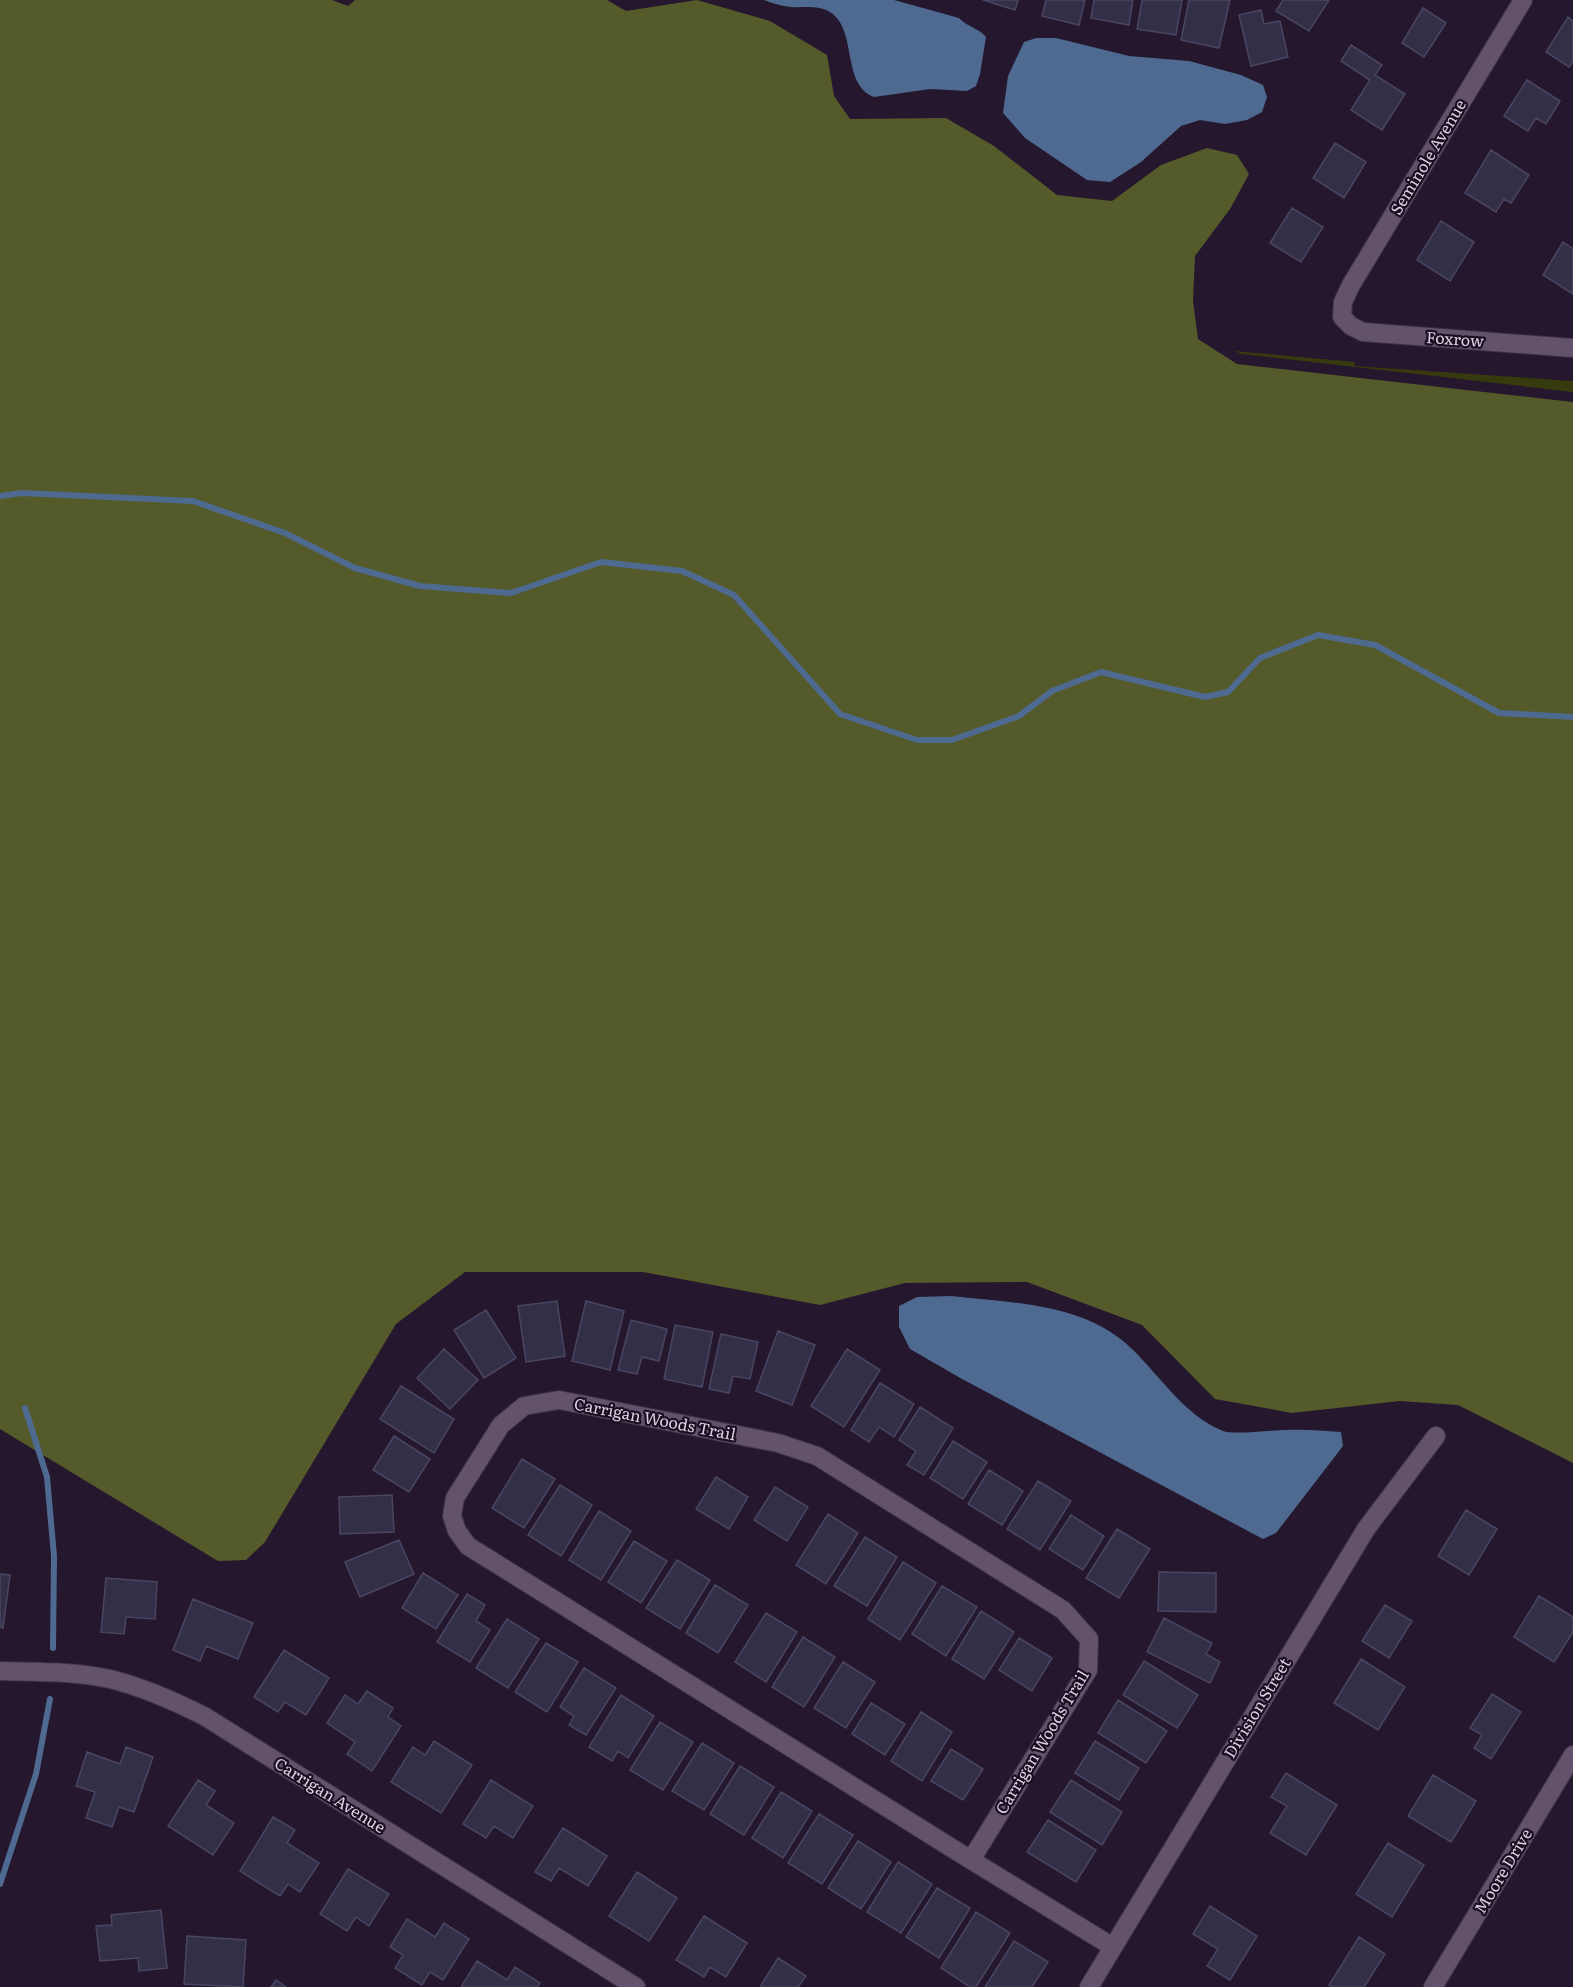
<svg xmlns="http://www.w3.org/2000/svg" width="1573" height="1987" font-family="Literata,serif">
<style>
.green{fill:#373a0e}
.forest{fill:#555a2a}
.water{fill:#4f6a90}
.lines{fill:none;stroke-linecap:round;stroke-linejoin:round}
.stream{stroke:#4f6a90;stroke-width:6}
.building{fill:#332f49;stroke:#494661;stroke-width:1.5}
.street-casing{stroke:#3f3446;stroke-width:20}
.street{stroke:#62526c;stroke-width:18}
.labels{text-anchor:middle;stroke-width:4.5;stroke-linejoin:round;paint-order:stroke}
.street-label{font-size:16px;fill:#dad1e0;stroke:#1b0e23}
</style>
<rect width="100%" height="100%" fill="#25172d"/>
<!-- green -->
<path class="green" d="M1235,351L1355,362L1354,366L1573,381V392L1241,354Z"/>
<!-- forest -->
<path class="forest" d="M0,0H332L348,6L355,0H607L626,11L697,0L770,21L827,55L834,96L850,119L946,118L994,146L1057,195L1112,201L1161,165L1207,148L1237,155L1249,174L1230,209L1195,256L1193,301L1198,339L1237,364L1573,402V1463L1458,1405L1400,1401L1292,1413L1215,1399L1142,1325L1027,1282L905,1283L820,1305L643,1272H465L396,1324L265,1542L246,1560L218,1561L0,1429Z"/>
<!-- water -->
<path class="water" d="M764,0H894L959,18C967,27 979,28 986,37L980,74L976,86L967,91L930,89L874,97C843,85 856,37 835,16C823,4 805,8 791,7C782,6 771,3 764,0Z
M1036,38H1056L1129,56L1189,61L1241,75L1263,85L1267,97L1262,112L1247,120L1225,124L1200,120L1181,126L1141,162L1110,182L1087,180L1025,138L1003,113L1008,76L1024,42Z
M951,1296C1012,1303 1086,1303 1132,1349C1161,1377 1184,1415 1223,1431C1233,1435 1273,1430 1287,1430C1305,1429 1323,1431 1341,1432L1343,1446L1276,1533L1263,1539L962,1379L910,1349L899,1327V1306L917,1297Z"/>
<g class="lines">
<!-- stream -->
<path class="stream" d="M0,496L22,493L193,501L285,533L355,568L420,586L511,593L601,562L682,571L734,595L840,714L917,740H952L1019,716L1052,691L1101,672L1205,697L1228,692L1260,658L1318,635L1375,645L1499,713L1573,717
M25,1408L47,1477L54,1556L53,1648
M0,1884L36,1774L50,1699"/>
</g>
<!-- building -->
<path class="building" d="M983,0H1018L1015,10Z
M1046,0H1085L1079,25L1042,16Z
M1094,0H1133L1129,25L1091,18Z
M1142,0H1182L1176,35L1137,29Z
M1189,0H1230L1219,48L1181,40Z
M1283,0H1329L1309,31L1276,11Z
M1423,8L1446,23L1424,57L1402,43Z
M1261,10L1264,24L1280,21L1288,57L1251,66L1239,15Z
M1568,17L1573,21V61L1569,67L1546,52Z
M1351,45L1382,65L1375,75L1405,94L1382,130L1351,110L1370,80L1341,61Z
M1527,80L1560,101L1546,124L1536,118L1528,131L1504,116Z
M1335,143L1366,162L1344,198L1313,178Z
M1491,150L1529,175L1511,203L1504,199L1496,212L1465,193Z
M1292,208L1323,227L1301,262L1270,243Z
M1441,221L1474,242L1450,281L1417,260Z
M1563,242L1573,249V294L1543,275Z
M557,1301L565,1356L526,1362L518,1306Z
M586,1301L624,1311L610,1370L572,1361Z
M486,1310L516,1358L484,1378L454,1330Z
M631,1320L667,1329L659,1361L642,1357L637,1374L618,1370Z
M675,1325L713,1332L702,1387L664,1379Z
M778,1331L815,1345L792,1405L756,1391Z
M721,1334L758,1342L750,1379L733,1376L729,1393L709,1389Z
M444,1349L478,1380L450,1409L417,1378Z
M847,1349L880,1370L844,1427L811,1406Z
M880,1383L914,1404L894,1437L879,1427L869,1442L851,1430Z
M401,1386L454,1419L434,1453L380,1419Z
M920,1407L953,1428L924,1475L907,1465L916,1451L899,1440Z
M394,1436L430,1459L409,1492L373,1470Z
M953,1441L987,1462L963,1499L930,1478Z
M522,1459L555,1479L524,1528L492,1508Z
M989,1470L1023,1491L1002,1525L968,1504Z
M716,1477L748,1497L729,1529L696,1509Z
M1038,1481L1071,1501L1040,1550L1007,1529Z
M560,1485L592,1505L561,1556L528,1535Z
M775,1487L808,1507L787,1541L754,1520Z
M392,1495L394,1532L340,1534L339,1497Z
M1466,1510L1497,1529L1469,1575L1438,1556Z
M599,1511L631,1531L601,1580L569,1560Z
M828,1514L858,1533L826,1584L796,1565Z
M1071,1515L1104,1536L1083,1570L1049,1549Z
M1117,1529L1150,1549L1119,1598L1086,1578Z
M865,1537L897,1557L867,1606L834,1586Z
M399,1540L414,1574L360,1597L345,1562Z
M634,1541L667,1561L641,1603L608,1582Z
M677,1560L710,1580L680,1629L646,1608Z
M903,1562L936,1583L900,1640L868,1619Z
M1159,1572L1216,1573V1612L1158,1611Z
M423,1573L458,1595L436,1629L402,1608Z
M0,1574L10,1575L3,1628L0,1627Z
M106,1578L157,1582L155,1619L126,1617L124,1634L101,1632Z
M715,1585L748,1605L718,1653L686,1633Z
M942,1586L977,1607L946,1656L912,1634Z
M467,1594L485,1605L476,1621L490,1630L470,1662L437,1642Z
M1539,1596L1573,1617V1632L1554,1662L1514,1637Z
M193,1599L253,1623L238,1659L206,1646L200,1661L173,1650Z
M1385,1605L1412,1621L1389,1658L1362,1641Z
M981,1611L1014,1632L984,1679L952,1659Z
M766,1613L797,1632L766,1682L735,1662Z
M1164,1618L1212,1643L1206,1654L1220,1662L1210,1683L1147,1652Z
M507,1619L539,1639L508,1688L476,1668Z
M803,1637L835,1657L804,1707L772,1687Z
M1019,1638L1052,1658L1032,1691L999,1670Z
M546,1643L578,1662L547,1712L515,1692Z
M284,1650L329,1678L306,1715L285,1702L278,1712L254,1697Z
M1361,1659L1405,1687L1378,1730L1334,1703Z
M1144,1661L1198,1695L1177,1728L1123,1695Z
M843,1662L875,1682L846,1728L814,1708Z
M584,1668L616,1688L586,1735L569,1725L574,1716L560,1707Z
M367,1691L393,1708L388,1717L401,1726L372,1771L347,1754L355,1742L327,1723L345,1695L358,1704Z
M1492,1694L1521,1712L1491,1759L1474,1748L1482,1735L1470,1728Z
M621,1695L654,1716L628,1758L618,1751L612,1761L589,1747Z
M1118,1700L1167,1731L1146,1763L1098,1733Z
M871,1703L905,1724L885,1755L852,1734Z
M921,1712L952,1732L922,1781L891,1761Z
M660,1722L693,1742L663,1790L630,1770Z
M434,1741L472,1765L441,1813L391,1782L413,1747L425,1755Z
M1095,1741L1139,1768L1119,1800L1075,1773Z
M702,1743L734,1763L704,1810L672,1791Z
M126,1747L153,1757L134,1812L119,1807L112,1827L86,1818L95,1792L76,1786L87,1752L120,1764Z
M951,1749L983,1769L963,1800L931,1781Z
M740,1766L774,1787L744,1835L710,1814Z
M1286,1773L1337,1805L1306,1855L1270,1833L1287,1806L1271,1797Z
M1433,1775L1476,1801L1451,1842L1408,1816Z
M198,1780L215,1791L206,1805L234,1823L213,1855L168,1826Z
M491,1780L533,1806L513,1838L494,1826L486,1838L463,1824Z
M1071,1780L1122,1812L1102,1845L1050,1812Z
M781,1792L812,1811L783,1858L752,1838Z
M819,1814L853,1835L822,1884L788,1863Z
M273,1817L295,1830L287,1843L319,1863L300,1892L288,1884L280,1896L240,1871Z
M1048,1820L1096,1850L1076,1882L1027,1852Z
M563,1828L607,1856L588,1886L559,1868L551,1881L535,1872Z
M858,1841L891,1862L861,1909L828,1888Z
M1388,1843L1424,1865L1392,1917L1356,1894Z
M898,1862L932,1884L901,1933L867,1912Z
M348,1869L389,1894L369,1926L356,1917L347,1931L320,1914Z
M637,1872L677,1898L649,1941L609,1916Z
M937,1888L970,1908L939,1958L906,1937Z
M1210,1906L1257,1936L1230,1980L1207,1966L1218,1949L1193,1934Z
M161,1910L167,1968L139,1971L138,1958L100,1961L96,1926L112,1925L111,1915Z
M976,1912L1010,1933L976,1987H970L941,1968Z
M704,1916L747,1943L726,1977L710,1967L704,1977L676,1960Z
M407,1919L435,1937L444,1923L469,1939L443,1980L430,1972L422,1985L395,1968L403,1955L390,1947Z
M187,1936L246,1940L243,1987L184,1984Z
M1359,1937L1385,1954L1364,1987H1332L1329,1985Z
M1014,1941L1048,1962L1032,1987H985Z
M778,1958L806,1976L798,1987H760Z
M477,1961L507,1980L515,1967L540,1983L537,1987H461Z
M276,1980L286,1987H271Z"/>
<g class="lines">
<!-- street casing -->
<g class="street-casing">
<path id="street" d="M1523,0L1351,285L1343,302L1342,317L1351,326L1363,332L1573,348
M559,1400L778,1443L817,1456L1063,1610L1089,1639L1088,1670L971,1860L468,1546L457,1531L452,1516L455,1498L501,1425L524,1406Z
M0,1671C36,1672 74,1671 110,1679C143,1687 174,1701 204,1716L636,1987
M971,1860L1113,1947
M1089,1987L1366,1529L1436,1436
M1433,1987L1573,1755"/>
</g>
<!-- street -->
<use href="#street" class="street"/>
</g>
<g class="labels">
<!-- street labels -->
<g class="street-label">
<text transform="translate(1428 157) rotate(-59)" y="6">Seminole Avenue</text>
<text transform="translate(1455 339) rotate(4)" y="6">Foxrow</text>
<text transform="translate(655 1419) rotate(11)" y="6">Carrigan Woods Trail</text>
<text transform="translate(1257 1708) rotate(-59)" y="6">Division Street</text>
<text transform="translate(1042 1742) rotate(-59)" y="6">Carrigan Woods Trail</text>
<text transform="translate(330 1795) rotate(32)" y="6">Carrigan Avenue</text>
<text transform="translate(1503 1871) rotate(-59)" y="6">Moore Drive</text>
</g>
</g>
</svg>
